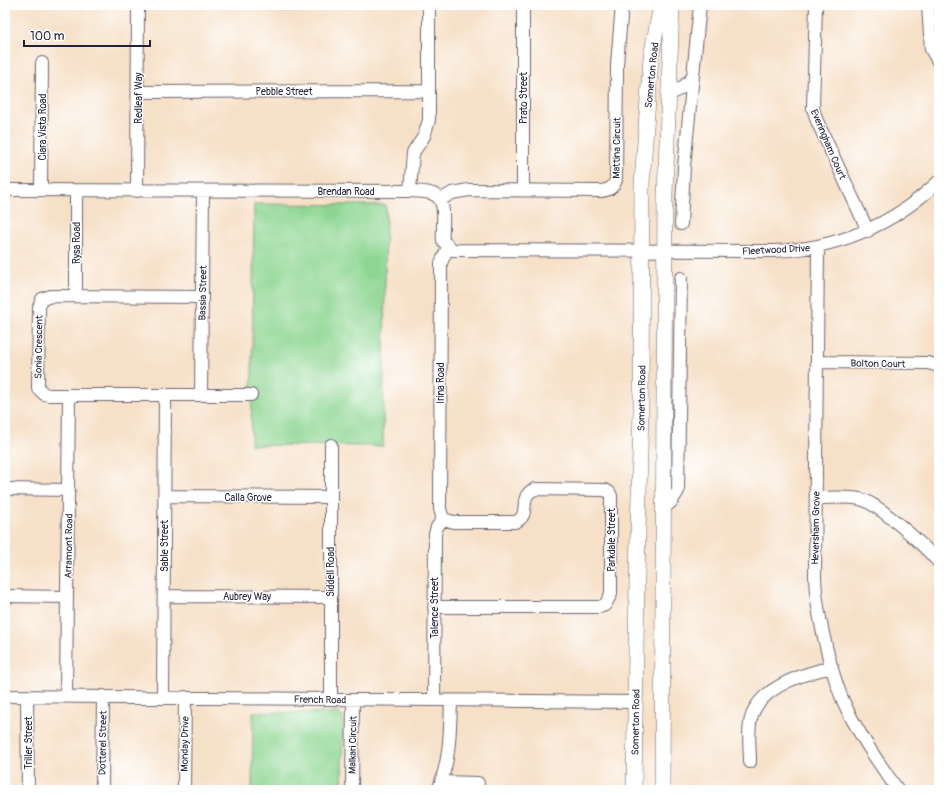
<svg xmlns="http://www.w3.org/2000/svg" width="944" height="795" font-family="Pangolin,sans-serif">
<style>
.green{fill:#8dd591;stroke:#587c66}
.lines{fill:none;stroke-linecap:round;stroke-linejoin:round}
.minor-casing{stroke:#6c646c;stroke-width:14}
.major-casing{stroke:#6c646c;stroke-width:16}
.minor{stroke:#fff;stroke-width:12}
.major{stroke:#fff;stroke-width:15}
.labels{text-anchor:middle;stroke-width:3;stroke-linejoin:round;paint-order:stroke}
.street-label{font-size:10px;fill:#22223b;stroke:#fff}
</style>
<rect width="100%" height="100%" fill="#fff"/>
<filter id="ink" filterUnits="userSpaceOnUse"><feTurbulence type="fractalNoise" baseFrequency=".025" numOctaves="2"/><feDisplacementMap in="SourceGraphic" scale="8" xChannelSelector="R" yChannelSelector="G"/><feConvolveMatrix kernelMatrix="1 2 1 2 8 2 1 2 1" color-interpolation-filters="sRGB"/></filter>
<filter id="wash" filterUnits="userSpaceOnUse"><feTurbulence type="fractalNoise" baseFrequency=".012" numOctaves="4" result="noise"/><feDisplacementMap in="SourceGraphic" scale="16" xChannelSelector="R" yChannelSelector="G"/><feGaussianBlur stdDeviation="0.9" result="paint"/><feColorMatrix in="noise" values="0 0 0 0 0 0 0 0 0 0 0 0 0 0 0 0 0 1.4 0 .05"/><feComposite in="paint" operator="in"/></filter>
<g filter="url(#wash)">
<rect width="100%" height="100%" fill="#f6e0c7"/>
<!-- green -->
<path class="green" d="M254,204L386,205L383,446L251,445Z
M253,712L339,713L343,717L342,790H252Z"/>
</g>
<g filter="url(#ink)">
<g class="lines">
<!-- minor casing -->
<g class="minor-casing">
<path id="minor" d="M523,5V190
M816,5L813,108L817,121L868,231
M928,5L931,49L939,63
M138,92L429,91
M669,95L683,87L693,77
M5,190L410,191C417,192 426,191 433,194C449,199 441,229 443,241L453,250L773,251C837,249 893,225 939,181
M41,190L42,63
M137,191L138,5
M410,191L413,153L424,136L429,120V5
M440,200L452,193L469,190L601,191C609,190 613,188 616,180L617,64L622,5
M681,224L684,167L700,5
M818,246L815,577C816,610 829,665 841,696C853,725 879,764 898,790
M76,296V191
M202,297L51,296L42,299L39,307L38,388L44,394L49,395H251
M817,362L928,363L939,366
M201,395L203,192
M5,489L69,490
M164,496L331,497
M816,498C830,498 846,496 860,499C877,502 927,548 939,563
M663,509L672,501L678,491L681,278
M443,519L440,509L441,263L448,247
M5,596L67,597
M164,596L330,597
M434,607H599L605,605L611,594V496L609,492L605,490L535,489C516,497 533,515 515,522H454L443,519
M5,696L635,702
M27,696L28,790
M66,696L69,395
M163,697L165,394
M331,699V445
M434,700L435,534L437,527L443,519
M750,762C750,748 747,729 752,715C762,686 806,673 832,667
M442,782L478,783
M102,790L103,696
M184,790L185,697
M352,790L353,700
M438,790C450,761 450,732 451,701"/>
</g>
<!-- major casing -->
<g class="major-casing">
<path id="major" d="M634,790L637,578L641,409L642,183L651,57L661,5
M662,790L665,195L672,5"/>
</g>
<!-- minor -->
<use href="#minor" class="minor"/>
<!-- major -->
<use href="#major" class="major"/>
</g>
</g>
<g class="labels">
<!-- street labels -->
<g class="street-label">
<text transform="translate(651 75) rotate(-84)" y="4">Somerton Road</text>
<text x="284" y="95">Pebble Street</text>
<text transform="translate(138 98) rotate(-90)" y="4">Redleaf Way</text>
<text transform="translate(523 98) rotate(-90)" y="4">Prato Street</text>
<text transform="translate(42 127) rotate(-90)" y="4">Ciara Vista Road</text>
<text transform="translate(829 144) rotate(67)" y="4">Everingham Court</text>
<text transform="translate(616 148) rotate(-89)" y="4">Mattina Circuit</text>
<text x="346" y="195">Brendan Road</text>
<text transform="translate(76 243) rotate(-90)" y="4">Rysa Road</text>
<text transform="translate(776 249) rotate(-3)" y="4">Fleetwood Drive</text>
<text transform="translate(202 293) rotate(-89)" y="4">Bassia Street</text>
<text transform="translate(38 347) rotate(-89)" y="4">Sonia Crescent</text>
<text transform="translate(878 363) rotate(1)" y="4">Bolton Court</text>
<text transform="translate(440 383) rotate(-90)" y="4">Irina Road</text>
<text transform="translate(641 398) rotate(-89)" y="4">Somerton Road</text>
<text x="248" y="501">Calla Grove</text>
<text transform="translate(815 528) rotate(-89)" y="4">Heversham Grove</text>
<text transform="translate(611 540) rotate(-90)" y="4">Parkdale Street</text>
<text transform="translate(68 546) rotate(-89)" y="4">Arramont Road</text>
<text transform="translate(164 546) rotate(-90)" y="4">Sable Street</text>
<text transform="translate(330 572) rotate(-90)" y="4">Siddell Road</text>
<text x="247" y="600">Aubrey Way</text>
<text transform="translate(434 608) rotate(-90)" y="4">Talence Street</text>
<text transform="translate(320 699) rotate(1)" y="4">French Road</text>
<text transform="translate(635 722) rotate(-89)" y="4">Somerton Road</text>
<text transform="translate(28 743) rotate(-90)" y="4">Triller Street</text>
<text transform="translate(102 743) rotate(-89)" y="4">Dotterel Street</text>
<text transform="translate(184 744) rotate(-89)" y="4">Monday Drive</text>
<text transform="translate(352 745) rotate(-89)" y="4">Malkari Circuit</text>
</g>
</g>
<!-- margin -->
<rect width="944" height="795" fill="none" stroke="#fff" stroke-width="20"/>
<!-- scale -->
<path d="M24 40v6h126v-6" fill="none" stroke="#22223b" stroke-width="2"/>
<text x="30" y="40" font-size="12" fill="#22223b" stroke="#ffffff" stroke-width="3" paint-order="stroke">100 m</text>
</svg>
